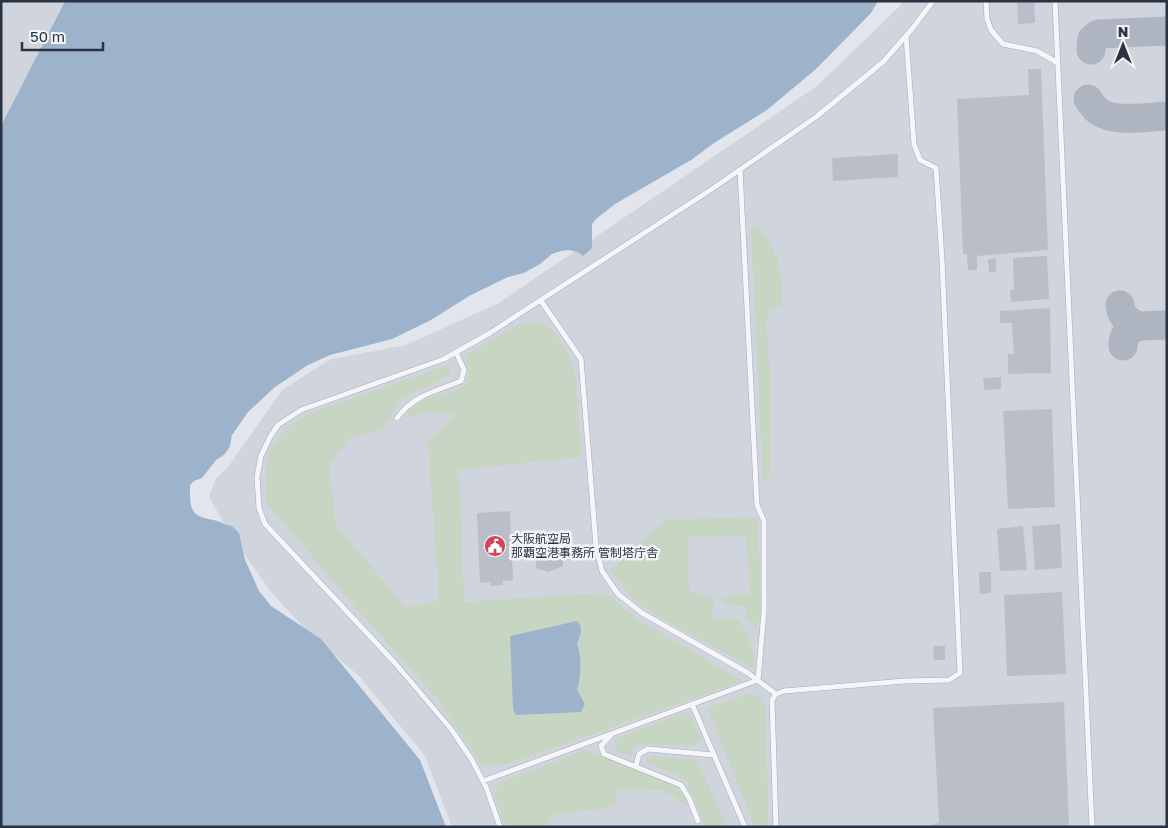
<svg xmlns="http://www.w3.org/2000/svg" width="1168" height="828" font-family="'Golos Text','Noto Sans JP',sans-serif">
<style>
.built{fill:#d0d4dd}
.green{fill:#c7d5c3}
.water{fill:#9cb3cb}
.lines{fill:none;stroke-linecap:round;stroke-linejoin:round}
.taxiway{stroke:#aeb5c0;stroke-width:29}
.building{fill:#b9bec8}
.lane-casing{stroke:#a7acb5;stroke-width:6}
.lane{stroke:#f5f6f9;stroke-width:5}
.labels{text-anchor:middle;stroke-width:5;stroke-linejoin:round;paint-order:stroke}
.poi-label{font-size:12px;fill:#293343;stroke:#f2f4f8;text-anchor:start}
</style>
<rect width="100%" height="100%" fill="#e2e5eb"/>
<!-- built -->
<path class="built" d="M1,1H65L1,126Z
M903,1H1167V827H452L425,756L359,676L308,632L271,592L231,535L209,497L216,478L228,467L282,390L331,359L406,345L499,303L817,86L899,7Z"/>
<!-- green -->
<path class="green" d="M758,225L771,244L779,264L783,305L771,311L766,319L771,385V472L763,483L751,227Z
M522,323H544L554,331L569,355L576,380L581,457L459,470L464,602L601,593L613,597L625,610L640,621L743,681L508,764H481L439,701L343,593L267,503L265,481L270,449L285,430L305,415L447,365L451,373L438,382L401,399L382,430L349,438L329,466L336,525L406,608L439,600L428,442L456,414C438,410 425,411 408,418V410L418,403L434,396L457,390L466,382L469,375L466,363L469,353Z
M757,517L762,610L756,630L746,617L747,607L722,604V597L750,594L746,536L688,537L689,591L714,598L712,621L734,617L747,631L755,658L753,668L664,620L635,601L610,570L666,520Z
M751,693L761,699L766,708L768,823L767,827H755L707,708Z
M686,712L691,717L701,739L694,746L637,744L632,755L621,754L615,749V739Z
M585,750L676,785L687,800V806L664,790L615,791L616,804L613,807L554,814L547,827H506L494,796L498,784Z
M653,756L697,760L727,827H705L686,781L675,774L647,763L646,759Z"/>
<!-- water -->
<path class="water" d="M65,1H878L871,13L816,69L767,110L714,143L691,160L615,204L596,219L592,224V248L583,256L578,252L568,250L561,251L552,254L540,264L524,273L508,277L469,296L431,320L392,339L330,355L308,365L275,387L248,412L232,435L230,446L225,454L216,460L202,478L194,481L190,485C190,508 189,516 213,520C220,521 225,525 232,526L239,533L245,560L259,591L271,606L321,639L420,760L446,827H1V126Z
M577,621C584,628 580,635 577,644C582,655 581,679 577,690L585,704L581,712L516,715L513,708L510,636Z"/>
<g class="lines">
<!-- taxiway -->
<path class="taxiway" d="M1091,50L1092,39L1098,34L1167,31
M1088,99C1091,103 1094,108 1098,111C1114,123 1148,117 1167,116
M1120,305C1121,317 1128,321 1138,326
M1123,346C1123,322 1149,326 1167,325"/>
</g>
<!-- building -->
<path class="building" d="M1017,1H1034L1035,23L1018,24Z
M1028,69H1041L1048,250L977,256V270H968L967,254H963L957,99L1029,95Z
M898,154V177L833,181L832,158Z
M1047,256L1049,299L1011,302L1010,290H1014L1013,258Z
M996,258V272H989L988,260Z
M1050,308L1051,373L1008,374V354H1014L1012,323H1000V311Z
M1001,377V389L984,390L983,378Z
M1052,409L1055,507L1008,509L1003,411Z
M510,511L513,580L503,581V585L491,586V582L480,583L477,513Z
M1060,524L1062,568L1035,570L1032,526Z
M1023,526L1027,570L1000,571L997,529Z
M549,553L563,558V566L548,572L536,568V559Z
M979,572H991V593L980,594Z
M1062,592L1066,674L1007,676L1004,595Z
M933,646H945V660H934Z
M1064,702L1069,827H933V824L939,823L933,708Z"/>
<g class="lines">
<!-- lane casing -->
<g class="lane-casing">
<path id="lane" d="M986,1L987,19L991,30L1003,44L1037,51L1058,63
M1055,1L1092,827
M541,301L581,359L596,546L602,571L618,594L642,613L748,673L776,694
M397,418C414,395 436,391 461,381L464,370L456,352
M692,704L745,827
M612,734L601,746L604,754L681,785L689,798L698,821
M636,766L639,754L648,749L714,755
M483,781L758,680L764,612V521L757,505L740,170
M500,827L486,787L472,760L451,729L395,663L265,524L259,508L257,477L261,456L270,437L278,425L301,410L444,359L490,333L712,189L816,117L883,62L912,29L933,1
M776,827L772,700L776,694L784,691L905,681L949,680L960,673L942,260L936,168L920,160L914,144L906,36"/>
</g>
<!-- lane -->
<use href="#lane" class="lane"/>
</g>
<!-- icons -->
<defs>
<g id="civic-disc" transform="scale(1.125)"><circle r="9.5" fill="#d1455b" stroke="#f2f4f8"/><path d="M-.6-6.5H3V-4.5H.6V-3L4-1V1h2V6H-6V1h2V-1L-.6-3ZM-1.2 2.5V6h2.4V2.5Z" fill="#fff"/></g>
</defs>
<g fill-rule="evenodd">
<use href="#civic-disc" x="495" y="546"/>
</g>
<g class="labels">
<!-- poi labels -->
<g class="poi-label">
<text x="511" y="543">大阪航空局<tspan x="511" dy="14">那覇空港事務所 管制塔庁舎</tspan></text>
</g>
</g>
<!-- border -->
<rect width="1168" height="828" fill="none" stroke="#293343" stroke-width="5"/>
<!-- north arrow -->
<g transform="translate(1123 45)" stroke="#f2f4f8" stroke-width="4" paint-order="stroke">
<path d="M0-4L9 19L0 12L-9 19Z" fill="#293343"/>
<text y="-8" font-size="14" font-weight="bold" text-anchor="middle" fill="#293343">N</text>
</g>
<!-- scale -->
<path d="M22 42v8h81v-8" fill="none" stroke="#293343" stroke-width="2.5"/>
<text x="30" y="42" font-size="15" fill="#293343" stroke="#f2f4f8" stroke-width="4" paint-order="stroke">50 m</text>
</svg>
